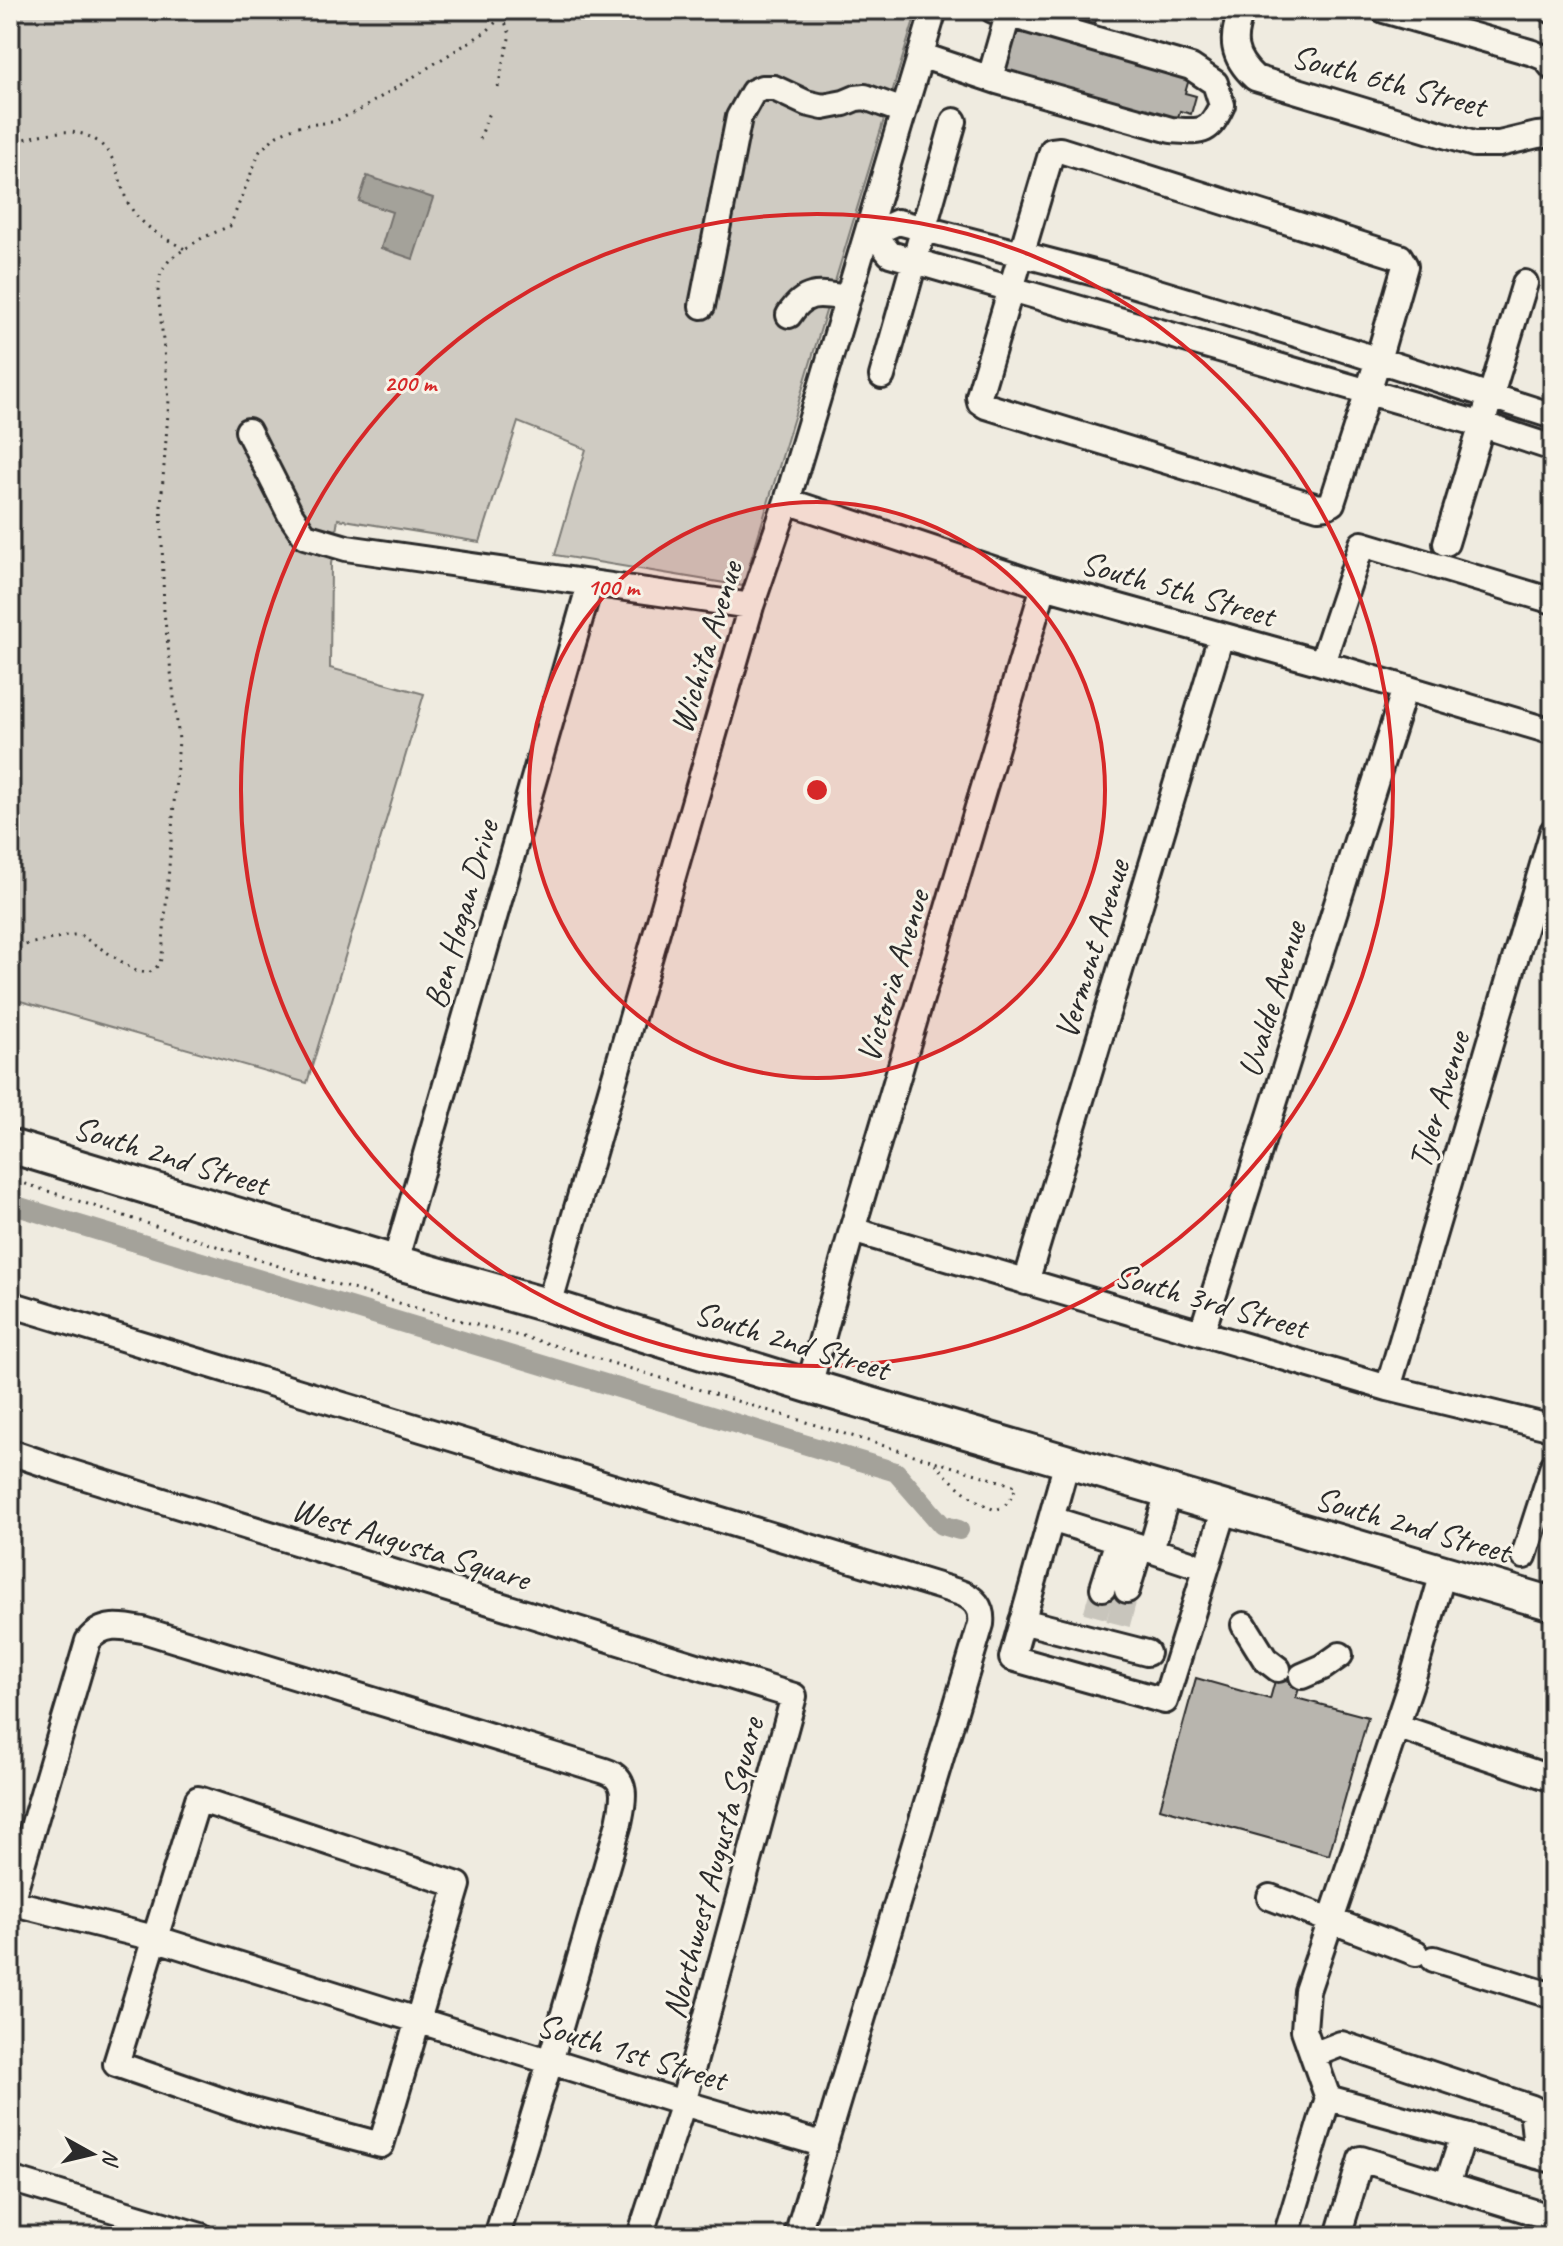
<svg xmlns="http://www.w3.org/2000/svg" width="1563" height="2246" font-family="Caveat,sans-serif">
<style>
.green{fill:#cfcbc2;stroke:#7d7b76;stroke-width:2}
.water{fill:#a4a29a;stroke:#74726e;stroke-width:2}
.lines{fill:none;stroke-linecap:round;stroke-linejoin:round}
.canal{stroke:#a4a29a;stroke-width:20}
.building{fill:#b8b5ae;stroke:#2b2b2b;stroke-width:2}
.minor-tunnel{stroke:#c8c5bc;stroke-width:24;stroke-dasharray:24 12;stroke-linecap:butt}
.minor-casing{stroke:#2b2b2b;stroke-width:30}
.major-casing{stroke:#2b2b2b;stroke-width:38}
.path{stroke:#2b2b2b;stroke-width:3;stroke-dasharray:2 6;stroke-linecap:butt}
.minor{stroke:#f7f3e8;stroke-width:24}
.major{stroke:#f7f3e8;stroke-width:32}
.ring{fill:none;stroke:#d62828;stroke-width:4}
.labels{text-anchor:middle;stroke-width:6;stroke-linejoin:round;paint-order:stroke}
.street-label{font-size:34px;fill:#2b2b2b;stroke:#f7f3e8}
.centre{fill:#d62828;stroke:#f7f3e8;stroke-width:4}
.ring-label{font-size:24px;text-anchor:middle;font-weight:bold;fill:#d62828;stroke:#f7f3e8;stroke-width:6;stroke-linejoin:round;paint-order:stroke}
</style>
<rect width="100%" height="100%" fill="#efebe0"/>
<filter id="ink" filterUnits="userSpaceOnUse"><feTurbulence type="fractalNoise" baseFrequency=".0125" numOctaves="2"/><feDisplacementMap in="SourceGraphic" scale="16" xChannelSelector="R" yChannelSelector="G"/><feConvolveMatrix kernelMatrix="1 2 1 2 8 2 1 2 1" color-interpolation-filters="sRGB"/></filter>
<g filter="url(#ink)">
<!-- green -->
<path class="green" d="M10,10H917L743,586L555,555L586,449L518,422L480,542L338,519L331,564L330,668L424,694L307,1083L10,998Z"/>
<!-- water -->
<path class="water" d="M367,176L433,198L413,259L381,248L392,212L359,201Z"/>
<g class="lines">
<!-- canal -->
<path class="canal" d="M10,1204L896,1472L942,1525L959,1530"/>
</g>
<!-- building -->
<path class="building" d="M1048,10H1099L1095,23Z
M1006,27L1189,79L1185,93L1196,96L1191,114L1180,111L1176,123L994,72Z
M1279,1666L1304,1672L1296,1698L1368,1717L1329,1855L1160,1808L1196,1678L1270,1699Z"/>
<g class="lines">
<!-- minor-tunnel -->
<path class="minor-tunnel" d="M1095,1616L1103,1588
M1118,1624L1127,1590"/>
<!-- minor casing -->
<g class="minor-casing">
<path id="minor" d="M1242,10C1230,39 1232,57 1255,78L1474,144H1499L1537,135L1553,134
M1384,10L1533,53L1545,58L1553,68
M1551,10L1553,11
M920,55L997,81L1171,130C1202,132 1208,135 1222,105L1215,83L1191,67L993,10
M990,78L1008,15
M1060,150L1400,257L1405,266L1378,360L1332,503L1327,506L1318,507L986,406L980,402L979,396L1052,151Z
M702,306L739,117L753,92L762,88H774L806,103L823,107L844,103L856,98L865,97L903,111
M789,315C806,289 820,294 847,298
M882,376L954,121
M1553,416L1316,340L1102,275L898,222L873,233L890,254L1483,425L1553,448
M248,431L290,514L305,536L346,548L751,606
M787,501L1044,586L1322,663L1553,732
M1446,543L1525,283
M1322,663L1362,544L1553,601
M852,1230L1388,1388L1553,1428
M395,1262L590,584
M1026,1282L1221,636
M10,1304L958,1592C974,1597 983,1607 981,1624L797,2236
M549,1305L751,606L787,501L934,10
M1202,1332L1405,688
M809,1386L852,1230L1044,586
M1388,1388L1553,831
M10,1452L66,1471L794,1696L683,2103L640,2236
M1067,1462L1012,1658L1165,1701L1225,1508
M1051,1519L1151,1550L1168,1492
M1151,1550L1190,1563
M1524,1556L1553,1466
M1103,1588L1118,1540
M1127,1590L1140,1547
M1022,1621L1147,1653
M1244,1625L1265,1659L1278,1669
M1302,1676L1323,1667L1340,1655
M1396,1726L1553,1779
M198,1799L458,1885L381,2145L246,2109L116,2064Z
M1270,1897L1416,1953
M10,1902L154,1938L683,2103L825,2145
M10,1905L88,1641C102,1622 122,1626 143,1630L605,1771C630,1779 623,1803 619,1823L550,2062L497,2236
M1434,1959L1553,1996
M1313,2055L1341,2044L1532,2108L1537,2156
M1328,2098L1304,2030L1307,1991L1413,1677L1443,1573
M1328,2098L1549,2159
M10,2179L201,2236
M1447,2185L1463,2136
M1286,2236L1328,2098
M1338,2236L1361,2159L1553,2218"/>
</g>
<!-- major casing -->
<g class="major-casing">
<path id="major" d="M10,1146L395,1262L557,1308L809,1386L1553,1604"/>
</g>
<!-- path -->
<path class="path" d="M498,87L510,34L500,10
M480,139L490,109
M10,143C48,133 91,117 114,162C121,177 122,195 131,208C144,228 164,238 185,249
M10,948L71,935H80L136,971L149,973L159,965L162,956L179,740L164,612L161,505L169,400L158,291L161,271L171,258L202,238L230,226L260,151L277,135L298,126L333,122L360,110L487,31L502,16
M10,1179C187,1235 363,1298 543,1342L1016,1486C1012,1498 1008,1506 995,1510C969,1499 952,1482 933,1461"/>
<!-- minor -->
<use href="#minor" class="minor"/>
<!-- major -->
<use href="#major" class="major"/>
</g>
</g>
<!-- distance rings -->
<circle cx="817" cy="790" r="288" fill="#d62828" fill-opacity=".12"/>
<g class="ring">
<circle cx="817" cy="790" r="288"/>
<circle cx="817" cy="790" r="576"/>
</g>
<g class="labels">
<!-- street labels -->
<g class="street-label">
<text transform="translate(1389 80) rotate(15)" y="12">South 6th Street</text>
<text transform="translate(1178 588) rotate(16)" y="12">South 5th Street</text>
<text transform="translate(705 647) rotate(-73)" y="12">Wichita Avenue</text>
<text transform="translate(460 914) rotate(-74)" y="12">Ben Hogan Drive</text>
<text transform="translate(1091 949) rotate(-73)" y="12">Vermont Avenue</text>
<text transform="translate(892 976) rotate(-73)" y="12">Victoria Avenue</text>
<text transform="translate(1271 999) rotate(-73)" y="12">Uvalde Avenue</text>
<text transform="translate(1438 1100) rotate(-73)" y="12">Tyler Avenue</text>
<text transform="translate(171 1155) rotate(17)" y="12">South 2nd Street</text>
<text transform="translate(1211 1300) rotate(16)" y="12">South 3rd Street</text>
<text transform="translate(792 1340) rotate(17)" y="12">South 2nd Street</text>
<text transform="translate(1413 1524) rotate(16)" y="12">South 2nd Street</text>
<text transform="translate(411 1543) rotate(17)" y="12">West Augusta Square</text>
<text transform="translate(712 1868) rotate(-75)" y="12">Northwest Augusta Square</text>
<text transform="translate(632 2051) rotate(17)" y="12">South 1st Street</text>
</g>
</g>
<circle cx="817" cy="790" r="12" class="centre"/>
<g class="ring-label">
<text x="410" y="391">200 m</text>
<text x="613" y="595">100 m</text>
</g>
<!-- margin -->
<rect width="1563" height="2246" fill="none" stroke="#f7f3e8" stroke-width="40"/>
<rect x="20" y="20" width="1523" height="2206" fill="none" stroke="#2b2b2b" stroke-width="3" filter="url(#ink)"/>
<!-- north arrow -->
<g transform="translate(92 2154) rotate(98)" stroke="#f7f3e8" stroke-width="6" paint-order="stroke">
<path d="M0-6L14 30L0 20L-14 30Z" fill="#2b2b2b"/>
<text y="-12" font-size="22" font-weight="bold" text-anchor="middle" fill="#2b2b2b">N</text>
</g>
</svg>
